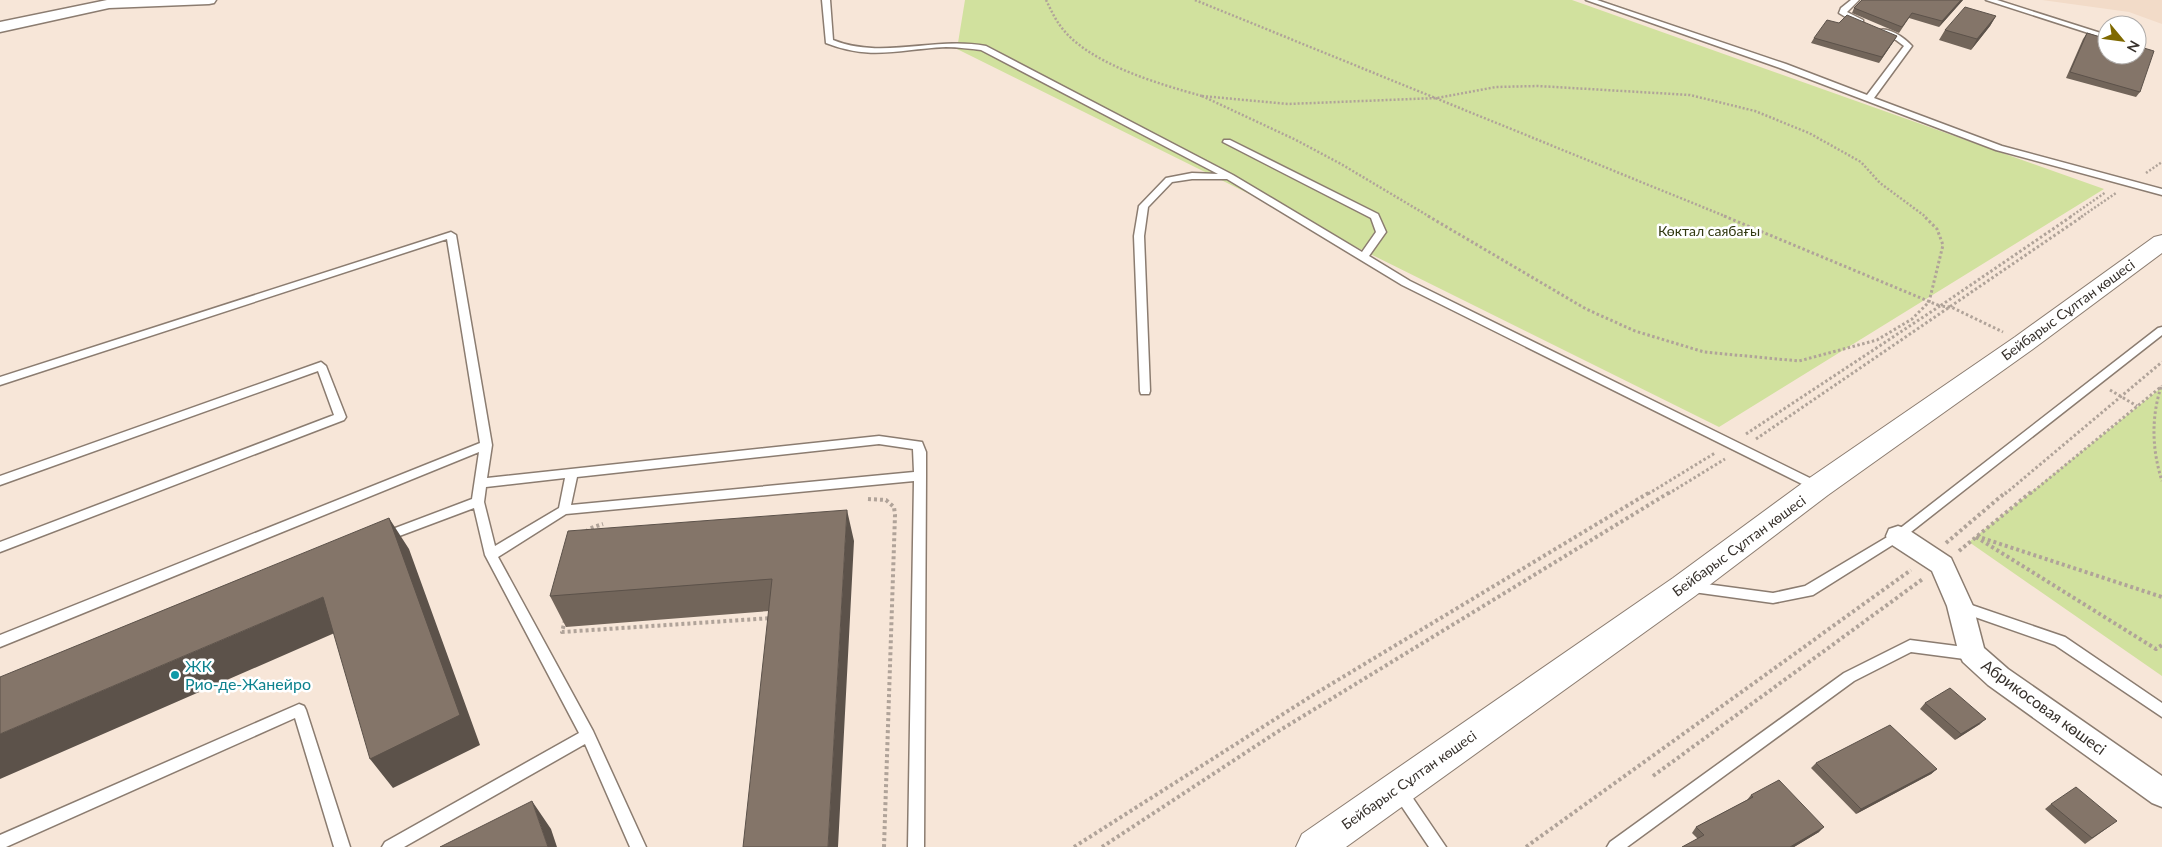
<svg xmlns="http://www.w3.org/2000/svg" width="2162" height="847" font-family="Lato,sans-serif">
<style>
.built{fill:#f2dbc8}
.green{fill:#d1e19e}
.lines{fill:none;stroke-linecap:round;stroke-linejoin:round}
.service-casing{stroke:#8b7c70;stroke-width:3}
.minor-casing{stroke:#8b7c70;stroke-width:3}
.tertiary-casing{stroke:#8b7c70;stroke-width:2}
.path-far2{stroke:#b0a399;stroke-width:2.5;stroke-dasharray:2 2;stroke-linecap:butt}
.path-far1{stroke:#b0a399;stroke-width:3;stroke-dasharray:2.5 2.5;stroke-linecap:butt}
.path{stroke:#b0a399;stroke-width:4;stroke-dasharray:3 3;stroke-linecap:butt}
.service{fill:#fff;fill-rule:evenodd}
.minor{fill:#fff;fill-rule:evenodd}
.tertiary{fill:#fff;fill-rule:evenodd}
.wall{fill:#72655a}
.shaded-wall{fill:#5c524a}
.building{fill:#847569;stroke:#5c524a}
.culture-dot{fill:#0f9aa8;stroke:#fff;stroke-width:2}
.labels{text-anchor:middle;stroke-width:5;stroke-linejoin:round;paint-order:stroke}
.park-label{font-size:14px;fill:#303810;stroke:#fff}
.street-label{font-size:14px;fill:#36302b;stroke:#fff}
.near-culture-label{font-size:16px;fill:#0d838f;stroke:#fff;text-anchor:start}
.near-street-label{font-size:16px;fill:#36302b;stroke:#fff}
</style>
<rect width="100%" height="100%" fill="#f7e6d8"/>
<!-- built -->
<path class="built" d="M2042,0H2162V24L2129,12Z"/>
<!-- green -->
<path class="green" d="M965,0H1572L2104,189L1719,427L957,49Z
M2162,387V676L1969,542Z"/>
<g class="lines">
<!-- service casing -->
<g class="service-casing">
<path id="service" d="M822,0H830L833,40C883,60 934,36 986,46L1233,175L1362,252L1376,232L1371,218L1223,142L1224,140H1230L1378,214L1386,232L1369,256L1410,281L1822,484L1824,487L1822,490H1814L1402,285L1227,179H1192L1172,182L1148,207L1144,236L1150,391L1149,394H1141L1140,391L1134,236L1139,206L1166,178L1192,173L1218,174L981,50C970,49 958,47 946,47C900,49 872,61 826,43Z
M1586,0H1597L1786,64L1867,95L1904,46L1896,40L1877,31C1887,25 1905,38 1912,46L1874,98L2002,146L2162,189V195L1996,150L1780,68Z
M1851,0H1859L1847,12L1863,20V24H1857L1839,13L1841,8Z
M1986,0H1997L2107,35V39Z
M451,232L456,235L492,445L487,478L879,436L922,442L926,452V476L924,847H908L914,481L566,514L498,557L593,731L646,847H630L585,744L404,847H382L385,842L579,733L485,555L474,508L386,541L382,539L380,536L382,533L472,499L479,452L0,647V635L480,443L447,239L0,385V377ZM879,444L913,449L914,472L571,505L577,477ZM565,478L559,508L495,546L484,502L486,487Z
M2162,327V335L1902,539L1813,595L1773,603L1686,591L1685,587L1686,583L1691,582L1773,593L1805,586L1894,533L2158,328Z
M321,362L326,366L346,417L344,420L0,552V542L334,415L318,371L0,485V476Z
M1960,601L2065,637L2162,703V717L2055,645L1955,610L1954,606L1955,602Z
M1910,640L1972,648L1977,650L1979,654L1977,658L1972,660L1911,652L1854,681L1627,847H1607L1610,842L1844,673Z
M299,704L304,706L306,710L350,847H334L295,718L6,847H0V835Z
M1399,783L1404,785L1446,847H1429L1394,795L1392,790L1394,785Z"/>
</g>
<!-- minor casing -->
<g class="minor-casing">
<path id="minor" d="M107,0H216L214,3L209,4L109,8L0,32V22Z
M1898,526L1907,529L1951,558L1973,606L1984,648L2008,669L2162,776V807L2152,803L1988,685L1963,662L1959,654L1947,606L1932,571L1889,543L1886,536L1889,529Z"/>
</g>
<!-- tertiary casing -->
<g class="tertiary-casing">
<path id="tertiary" d="M2162,235V253L2033,349L1828,495L1695,596L1346,847H1296L1302,834L1673,578L1808,479L2015,337L2154,237Z"/>
</g>
<!-- path-far2 -->
<path class="path-far2" d="M1046,0C1050,8 1054,17 1059,24C1085,63 1159,84 1202,96
M1195,0L1727,217
M1202,96L1288,104L1437,98L1496,87L1538,86L1690,95L1755,111L1809,133L1861,162L1880,183L1926,217
M1202,96L1296,140L1341,164L1430,217
M2146,173L2162,162
M2070,217L2106,192
M2081,217L2116,193"/>
<!-- path-far1 -->
<path class="path-far1" d="M1428,216L1586,309L1635,331L1704,352L1799,361L1877,340L1912,319L1929,302L1943,245L1937,229L1924,216
M1724,216L1940,306L2072,216
M2161,387C2151,418 2152,450 2162,481
M2110,390L2137,406
M1746,434L1940,306L1951,307L2003,332
M1756,439L2083,216
M1648,494L1715,453
M1668,494L1725,459
M2005,494L2162,362
M2030,494L2162,386"/>
<!-- path -->
<path class="path" d="M868,499L886,500L894,507L895,515L884,847
M587,532L588,529L603,524
M1976,537L2156,649L2162,645
M1982,538L2162,597
M1946,543L2006,492
M1959,551L2031,492
M565,620L562,632L772,618
M1653,776L1924,578
M1074,847L1313,695L1650,492
M1102,847L1277,732L1670,492
M1526,847L1911,570"/>
<!-- service -->
<use href="#service" class="service"/>
<!-- minor -->
<use href="#minor" class="minor"/>
<!-- tertiary -->
<use href="#tertiary" class="tertiary"/>
</g>
<!-- wall -->
<path class="wall" d="M1963,0L1939,27L1909,18L1899,33L1852,13L1854,8Z
M1996,16L1990,26L1971,50L1939,40L1945,30Z
M1839,23L1897,36L1879,63L1811,43L1814,38Z
M2087,33L2140,92L2136,97L2066,78L2083,39Z
M854,541L769,611L566,627L550,596Z
M1925,703L1980,724L1955,740L1920,709Z
M1816,763L1937,769L1931,774L1856,814L1811,768Z
M1751,795L1819,832L1794,847H1682L1698,839L1692,833L1696,827L1747,800Z
M2051,804L2110,826L2085,844L2045,809Z"/>
<!-- shaded-wall -->
<path class="shaded-wall" d="M1961,0H1963L1939,27L1942,21Z
M1996,16L1990,26L1971,50L1977,39Z
M1897,36L1894,41L1879,63L1882,57Z
M847,510L854,541L838,847H828Z
M389,518L409,549L480,745L393,788L370,759Z
M323,597L346,628L0,779V734Z
M1986,719L1980,724L1955,740L1961,734Z
M1937,769L1931,774L1856,814L1861,809Z
M532,801L551,829L557,847H548Z
M1824,827L1819,832L1794,847H1790Z"/>
<!-- building -->
<path class="building" d="M1862,0H1961L1942,21L1912,13L1902,27L1854,8Z
M1965,7L1996,16L1977,39L1945,30Z
M1847,15L1897,36L1882,57L1814,38L1827,20L1839,23Z
M2087,33L2107,39V55H2137V46L2154,51L2140,92L2070,72Z
M847,510L828,847H743L772,579L550,596L568,531Z
M389,518L460,715L370,759L323,597L0,734V677Z
M1950,688L1986,719L1961,734L1925,703Z
M1890,725L1937,769L1861,809L1816,763Z
M1779,780L1824,827L1790,847H1682L1704,835L1696,827L1753,797L1751,795Z
M2076,787L2117,821L2092,838L2051,804Z
M532,801L548,847H440Z"/>
<!-- markers -->
<circle class="culture-dot" cx="175" cy="675" r="5"/>
<g class="labels">
<!-- park labels -->
<g class="park-label">
<text x="1709" y="236">Көктал саябағы</text>
</g>
<!-- street labels -->
<g class="street-label">
<text transform="translate(2068 310) rotate(-36)" y="5">Бейбарыс Сұлтан көшесі</text>
<text transform="translate(1739 546) rotate(-36)" y="5">Бейбарыс Сұлтан көшесі</text>
<text transform="translate(1409 780) rotate(-35)" y="5">Бейбарыс Сұлтан көшесі</text>
</g>
<!-- near-culture labels -->
<g class="near-culture-label">
<text x="185" y="672">ЖК<tspan x="185" dy="18">Рио-де-Жанейро</tspan></text>
</g>
<!-- near-street labels -->
<g class="near-street-label">
<text transform="translate(2044 707) rotate(36)" y="6">Абрикосовая көшесі</text>
</g>
</g>
<!-- north arrow -->
<g transform="translate(2122 40) rotate(119)"><circle r="24" fill="#ffffff" stroke="#afacaa"/>
<path d="M0-4L9 19L0 12L-9 19Z" fill="#7f6900"/>
<text y="-8" font-size="14" font-weight="bold" text-anchor="middle" fill="#36302b">N</text>
</g>
</svg>
